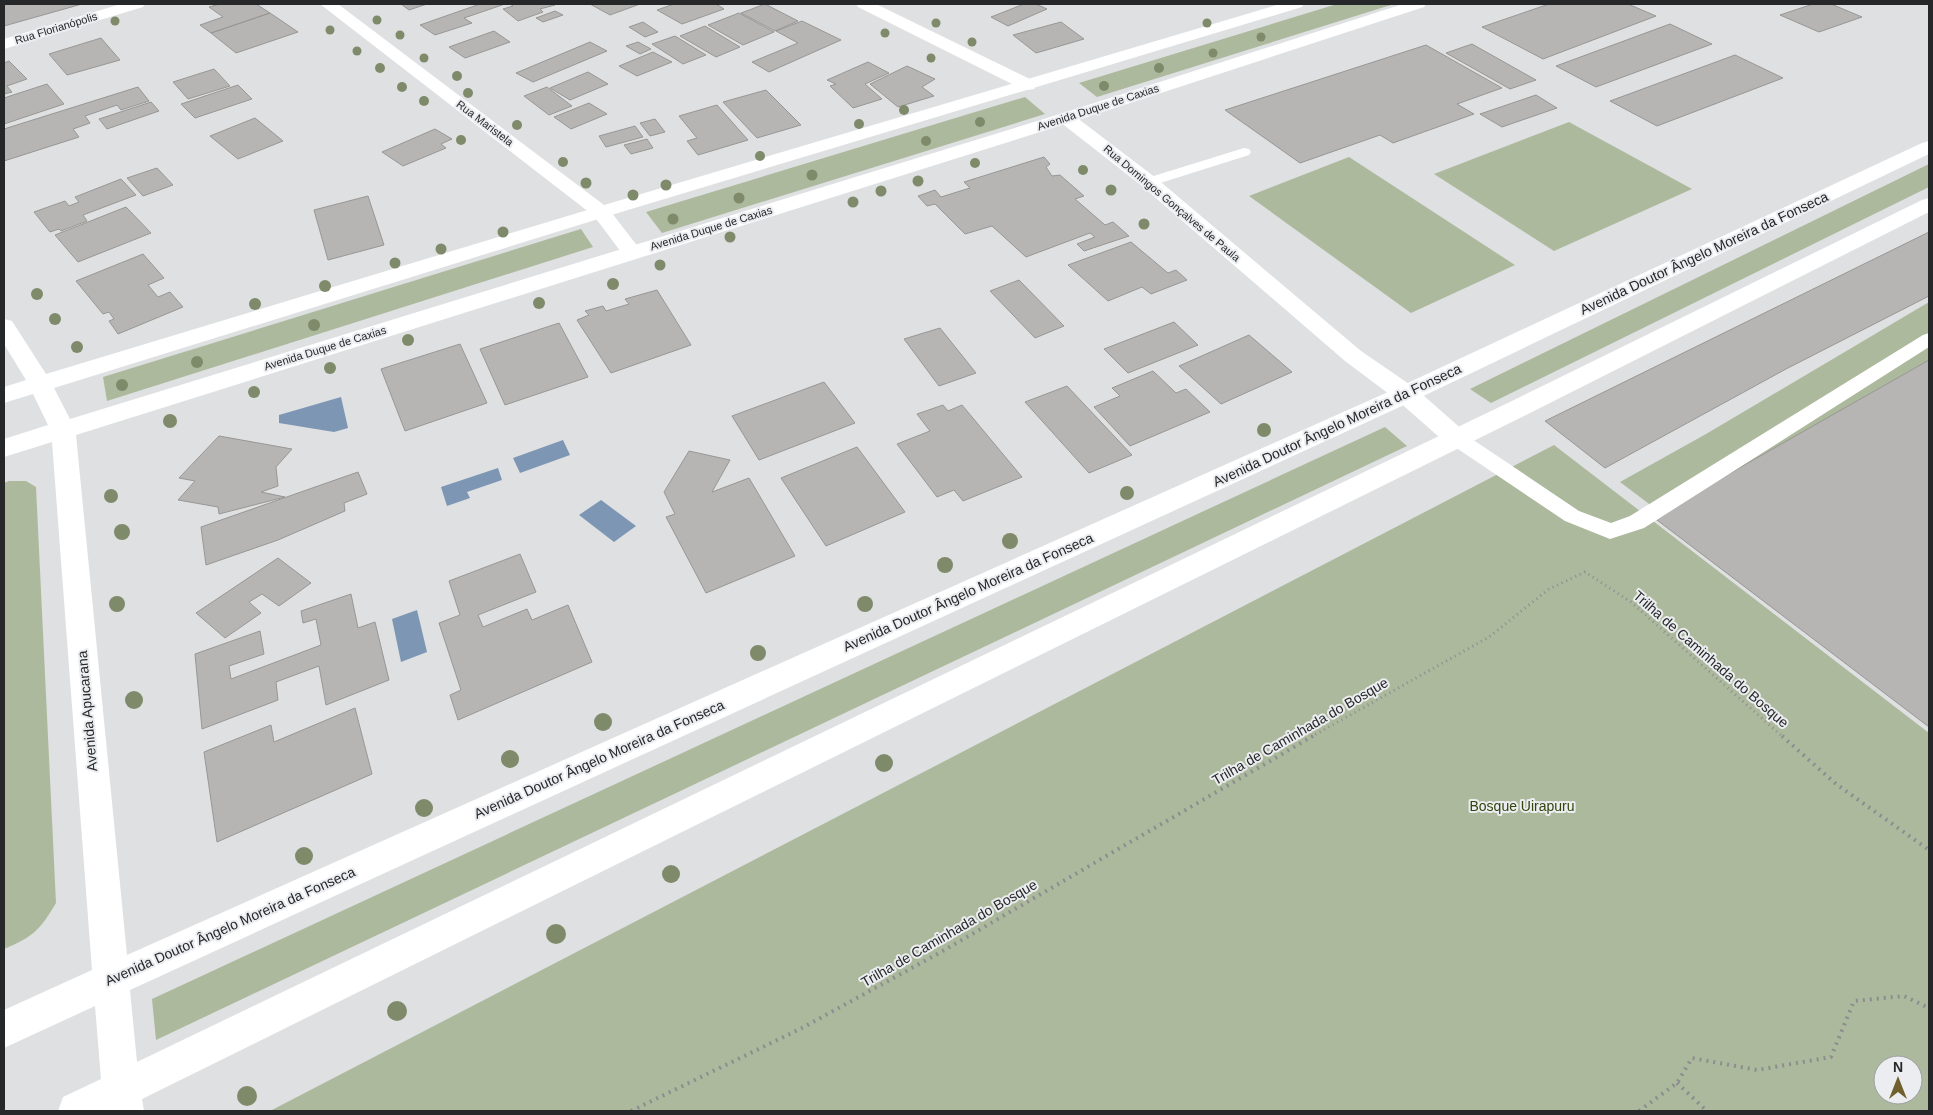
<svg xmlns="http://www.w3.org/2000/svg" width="1933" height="1115" font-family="Arial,sans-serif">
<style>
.green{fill:#adb99d;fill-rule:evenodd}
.water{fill:#7d96b4}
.building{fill:#b7b5b3;stroke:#989794}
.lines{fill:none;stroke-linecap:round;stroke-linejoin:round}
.path-far1{stroke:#8c8d8f;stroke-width:3;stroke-dasharray:1 4;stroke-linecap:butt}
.path{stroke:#8c8d8f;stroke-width:4;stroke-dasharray:2 5;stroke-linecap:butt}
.service{fill:#fff;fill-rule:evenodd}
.minor{fill:#fff;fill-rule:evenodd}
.tertiary{fill:#fff;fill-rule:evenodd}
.tree{fill:#7f8a6b}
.labels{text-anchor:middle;stroke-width:4;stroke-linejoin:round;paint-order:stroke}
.far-street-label{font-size:11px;fill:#262728;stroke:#ebedf0}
.street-label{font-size:14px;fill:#262728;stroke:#ebedf0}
.park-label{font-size:14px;fill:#32440a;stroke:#ebedf0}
</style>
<rect width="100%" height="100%" fill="#dee0e2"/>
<!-- green -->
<path class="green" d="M1337,4H1394L1097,97L1079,83Z
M1025,97L1045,114L662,233L646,212Z
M1569,122L1692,189L1554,251L1434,174Z
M1349,157L1515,265L1411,313L1249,196Z
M1929,164V187L1491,403L1470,389Z
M581,229L593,247L107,401L103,377Z
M1929,302V715L1620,482L1706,434Z
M1385,427L1407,446L156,1040L152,999Z
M1554,445L1929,733V1111H270ZM1883,1065H1913V1095H1883Z
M9,481H26L36,487L56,903C40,930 33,937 4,949V483Z"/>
<!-- water -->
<path class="water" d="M341,397L348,428L334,432L279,423V415Z
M563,440L570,455L520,473L513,458Z
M498,468L502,480L467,492L470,498L447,506L441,487Z
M601,500L636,526L614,542L579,515Z
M417,610L427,652L401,662L392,619Z"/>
<!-- building -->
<path class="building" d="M4,4H82L4,26Z
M220,4H256L270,13L211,33L200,25L223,17L209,7Z
M401,4H427L409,10Z
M480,4H505L464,18L472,23L435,35L420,25Z
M510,4H553L555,5L540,9L543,12L518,21L503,9L513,6Z
M590,4H640L610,15Z
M674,4H716L724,9L682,24L657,10Z
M765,4L798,21L775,31L741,13Z
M1024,4H1036L1047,9L1008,26L991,17Z
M1549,4H1628L1656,16L1543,59L1482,27Z
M1813,4H1831L1862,17L1819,32L1780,15Z
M555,11L563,15L543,22L536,18Z
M270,13L298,32L236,53L211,33Z
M739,13L774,32L743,45L708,25Z
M802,21L841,40L769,72L752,62L798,43L776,31Z
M643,22L658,32L645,37L629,27Z
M1061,22L1084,39L1036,53L1013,35Z
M1670,24L1712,44L1596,87L1556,66Z
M705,26L740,47L716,57L680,36Z
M494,31L510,42L465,58L449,47Z
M675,36L706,55L683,64L652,44Z
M101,38L120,60L67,75L49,54Z
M590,42L607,51L533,82L516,73Z
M638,42L651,49L640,54L626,46Z
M1472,44L1536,80L1510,89L1446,53Z
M1426,45L1502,88L1457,104L1474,114L1393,143L1380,135L1300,163L1225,110Z
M653,52L672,62L637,76L619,66Z
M1735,55L1783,78L1657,126L1610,101Z
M9,61L27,79L7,86L12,92L4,94V63Z
M868,62L889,73L865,84L882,99L853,108L830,86L836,84L827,80Z
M907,66L935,79L922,87L934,96L898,107L870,84Z
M214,69L230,86L188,99L173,82Z
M588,72L608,84L570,100L550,88Z
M47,84L64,104L4,124V98Z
M238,85L252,99L195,118L181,104Z
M138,87L149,101L121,110L117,105L85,116L90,123L73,129L79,137L4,161V129Z
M547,87L572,106L549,115L524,96Z
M766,90L801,125L757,138L723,102Z
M1536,95L1557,108L1502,127L1480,114Z
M151,102L159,111L107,129L99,119Z
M589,103L607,114L571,129L554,117Z
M717,105L748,140L698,155L687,141L697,138L679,116Z
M255,118L283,141L238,159L210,136Z
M655,119L665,132L650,136L640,123Z
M635,126L643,137L606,147L599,136Z
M435,129L452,139L441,144L446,148L403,166L382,152Z
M647,139L653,148L631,154L624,145Z
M1044,157L1050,164L1046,167L1052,176L1060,175L1084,196L1075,199L1105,225L1113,222L1129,236L1084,251L1077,244L1095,237L1090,233L1026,257L992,226L965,234L935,204L927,206L918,196L935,190L941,197L970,188L964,182Z
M157,168L173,185L143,196L127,178Z
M121,179L136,195L83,215L87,221L61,231L59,229L50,232L34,212L65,201L69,206L79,202L75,197Z
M368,196L384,245L328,260L314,210Z
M126,207L151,233L78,262L55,235Z
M1929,232V296L1786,369L1605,468L1545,421Z
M1131,242L1168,273L1176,270L1187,280L1151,294L1142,287L1108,301L1068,265Z
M143,254L164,278L148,285L158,297L170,292L183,307L118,334L109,321L114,319L109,312L103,314L76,281Z
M1019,280L1064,326L1035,338L990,291Z
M657,290L691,345L611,373L577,320L589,315L585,311L603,306L606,311L629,304L625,299Z
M1174,322L1198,345L1128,373L1104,349Z
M559,323L588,377L505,405L480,349Z
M940,328L976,373L939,386L904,339Z
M1249,335L1292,372L1221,404L1179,366Z
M460,344L487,403L405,431L381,369Z
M1929,360V727L1653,517Z
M1153,371L1176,393L1186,389L1210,412L1130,446L1094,407L1120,396L1112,388Z
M824,382L855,423L759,460L732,416Z
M1067,386L1132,455L1089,473L1025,402Z
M943,405L948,411L962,405L1022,477L963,501L954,490L937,497L897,444L930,431L917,414Z
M219,436L292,449L276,467L278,486L261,492L285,497L219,514L218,507L178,500L195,481L179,478Z
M857,447L905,512L826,546L781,478Z
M689,451L730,460L712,492L749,478L795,556L706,593L666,517L675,514L664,492Z
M358,472L367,494L344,503L345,511L278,540L206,565L201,527Z
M520,554L536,592L478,615L483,627L527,609L532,620L568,605L592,662L458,720L450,695L461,690L439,623L460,615L449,581Z
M278,558L311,583L279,606L262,594L249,602L261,613L225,638L196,613Z
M351,594L358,628L375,622L389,680L326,705L319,666L276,682L278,700L202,729L195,654L260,631L264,654L229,666L231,679L321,645L316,619L303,623L301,611Z
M355,708L372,774L217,842L204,752L271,725L274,742Z"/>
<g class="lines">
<!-- path-far1 -->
<path class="path-far1" d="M1311,737L1489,637L1549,589L1585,572L1631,602L1783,737"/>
<!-- path -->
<path class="path" d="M1782,736L1836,784L1929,850
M1677,1083L1707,1111
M631,1111L802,1028L941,952L1313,736
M1639,1111L1677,1083L1692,1058L1757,1070L1831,1057L1854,1001L1904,996L1929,1008"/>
<!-- service -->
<path class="service" d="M1244,148L1249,149L1251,152L1249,155L1154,185H1144L1141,182L1144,179Z
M1929,333V347L1644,528L1610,539L1565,521L1449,443L1446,438L1449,433L1456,431L1463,433L1579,511L1611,523L1630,516L1923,335Z"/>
<!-- minor -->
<path class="minor" d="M121,4H145L143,7L4,49V39Z
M320,4H338L608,208L642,252L638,256L631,258L624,256L594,216Z
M856,4H876L1034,81L1037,85L1034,89L1028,90L1022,89L858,7Z
M1066,112L1072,114L1156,178L1361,351L1415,388L1465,432L1469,438L1465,444L1456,447L1447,444L1397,400L1345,361L1142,186L1060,122L1057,118L1060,114Z"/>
<!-- tertiary -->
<path class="tertiary" d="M1280,4H1304L1302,7L608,216L54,388L70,419L1060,114L1403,4H1426L1424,7L1072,122L76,435L127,955L1397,388L1922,143L1929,141V154L1415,400L130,990L137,1062L1516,399L1922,200L1929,198V212L1534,411L142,1099L144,1111H58L63,1097L101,1079L95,1006L4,1048V1010L92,970L52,442L4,457V439L48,425L33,394L4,403V387L26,380L4,344V319L12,321L46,374L594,208Z"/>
</g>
<!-- trees -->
<g class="tree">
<circle cx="377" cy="20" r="4.5"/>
<circle cx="115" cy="21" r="4.5"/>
<circle cx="936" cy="23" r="4.5"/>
<circle cx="1207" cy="23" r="4.5"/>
<circle cx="330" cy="30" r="4.5"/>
<circle cx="885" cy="33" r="4.5"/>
<circle cx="400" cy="35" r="4.5"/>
<circle cx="1261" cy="37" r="4.5"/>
<circle cx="972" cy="42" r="4.5"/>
<circle cx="357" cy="51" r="4.5"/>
<circle cx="1213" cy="53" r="4.5"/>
<circle cx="424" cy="58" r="4.5"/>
<circle cx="931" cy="58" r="4.5"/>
<circle cx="380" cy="68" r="5"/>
<circle cx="1159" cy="68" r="5"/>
<circle cx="457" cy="76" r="5"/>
<circle cx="1104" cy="86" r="5"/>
<circle cx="402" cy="87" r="5"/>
<circle cx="468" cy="93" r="5"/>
<circle cx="424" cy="101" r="5"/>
<circle cx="904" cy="110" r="5"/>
<circle cx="980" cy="122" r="5"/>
<circle cx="859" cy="124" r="5"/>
<circle cx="517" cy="125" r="5"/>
<circle cx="461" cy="140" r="5"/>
<circle cx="926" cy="141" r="5"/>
<circle cx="760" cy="156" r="5"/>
<circle cx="563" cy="162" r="5"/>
<circle cx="975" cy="163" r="5"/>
<circle cx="1083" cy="170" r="5"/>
<circle cx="812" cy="175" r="5.5"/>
<circle cx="918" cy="181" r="5.5"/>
<circle cx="586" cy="183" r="5.5"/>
<circle cx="666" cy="185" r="5.5"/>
<circle cx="1111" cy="190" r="5.5"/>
<circle cx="881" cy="191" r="5.5"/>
<circle cx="633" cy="195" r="5.5"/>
<circle cx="739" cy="198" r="5.5"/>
<circle cx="853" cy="202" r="5.5"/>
<circle cx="673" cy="219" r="5.5"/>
<circle cx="1144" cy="224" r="5.5"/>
<circle cx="503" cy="232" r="5.5"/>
<circle cx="730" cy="237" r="5.5"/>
<circle cx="441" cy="249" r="5.5"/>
<circle cx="395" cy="263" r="5.5"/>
<circle cx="660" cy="265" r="5.5"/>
<circle cx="613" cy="284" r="6"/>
<circle cx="325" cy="286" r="6"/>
<circle cx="37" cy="294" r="6"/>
<circle cx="539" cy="303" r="6"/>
<circle cx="255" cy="304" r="6"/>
<circle cx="55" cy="319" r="6"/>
<circle cx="314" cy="325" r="6"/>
<circle cx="408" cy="340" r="6"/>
<circle cx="77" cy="347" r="6"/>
<circle cx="197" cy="362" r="6"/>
<circle cx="330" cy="368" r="6"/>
<circle cx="122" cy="385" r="6"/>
<circle cx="254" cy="392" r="6"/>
<circle cx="170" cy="421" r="7"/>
<circle cx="1264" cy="430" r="7"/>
<circle cx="1127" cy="493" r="7"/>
<circle cx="111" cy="496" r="7"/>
<circle cx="122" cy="532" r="8"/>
<circle cx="1010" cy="541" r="8"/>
<circle cx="945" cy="565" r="8"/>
<circle cx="117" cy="604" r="8"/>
<circle cx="865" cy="604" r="8"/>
<circle cx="758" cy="653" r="8"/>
<circle cx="134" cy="700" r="9"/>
<circle cx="603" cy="722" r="9"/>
<circle cx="510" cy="759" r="9"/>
<circle cx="884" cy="763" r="9"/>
<circle cx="424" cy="808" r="9"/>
<circle cx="304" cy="856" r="9"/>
<circle cx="671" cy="874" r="9"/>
<circle cx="556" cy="934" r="10"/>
<circle cx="397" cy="1011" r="10"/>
<circle cx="247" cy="1096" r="10"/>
</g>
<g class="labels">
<!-- far-street labels -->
<g class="far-street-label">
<text transform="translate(56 28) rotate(-17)" y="4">Rua Florianópolis</text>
<text transform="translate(1098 107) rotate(-18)" y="4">Avenida Duque de Caxias</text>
<text transform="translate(485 123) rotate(37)" y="4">Rua Maristela</text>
<text transform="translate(1172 203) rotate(40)" y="4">Rua Domingos Gonçalves de Paula</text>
<text transform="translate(711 228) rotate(-17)" y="4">Avenida Duque de Caxias</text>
<text transform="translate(325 348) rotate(-17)" y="4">Avenida Duque de Caxias</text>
</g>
<!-- street labels -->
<g class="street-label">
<text transform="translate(1704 253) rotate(-25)" y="5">Avenida Doutor Ângelo Moreira da Fonseca</text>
<text transform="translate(1337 425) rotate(-25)" y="5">Avenida Doutor Ângelo Moreira da Fonseca</text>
<text transform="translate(968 592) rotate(-24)" y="5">Avenida Doutor Ângelo Moreira da Fonseca</text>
<text transform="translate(1711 659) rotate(41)" y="5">Trilha de Caminhada do Bosque</text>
<text transform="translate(87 711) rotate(-95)" y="5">Avenida Apucarana</text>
<text transform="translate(1300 731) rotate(-30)" y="5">Trilha de Caminhada do Bosque</text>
<text transform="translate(599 759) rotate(-24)" y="5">Avenida Doutor Ângelo Moreira da Fonseca</text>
<text transform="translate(230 926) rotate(-24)" y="5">Avenida Doutor Ângelo Moreira da Fonseca</text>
<text transform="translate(949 933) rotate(-30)" y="5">Trilha de Caminhada do Bosque</text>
</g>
<!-- park labels -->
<g class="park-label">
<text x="1522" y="811">Bosque Uirapuru</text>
</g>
</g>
<!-- border -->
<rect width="1933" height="1115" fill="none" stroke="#262728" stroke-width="10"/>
<!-- north arrow -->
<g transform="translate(1898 1080)"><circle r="24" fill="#ebedf0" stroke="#9c9ea0"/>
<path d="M0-4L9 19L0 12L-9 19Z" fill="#70602e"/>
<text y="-8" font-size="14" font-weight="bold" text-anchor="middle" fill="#262728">N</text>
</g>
</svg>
